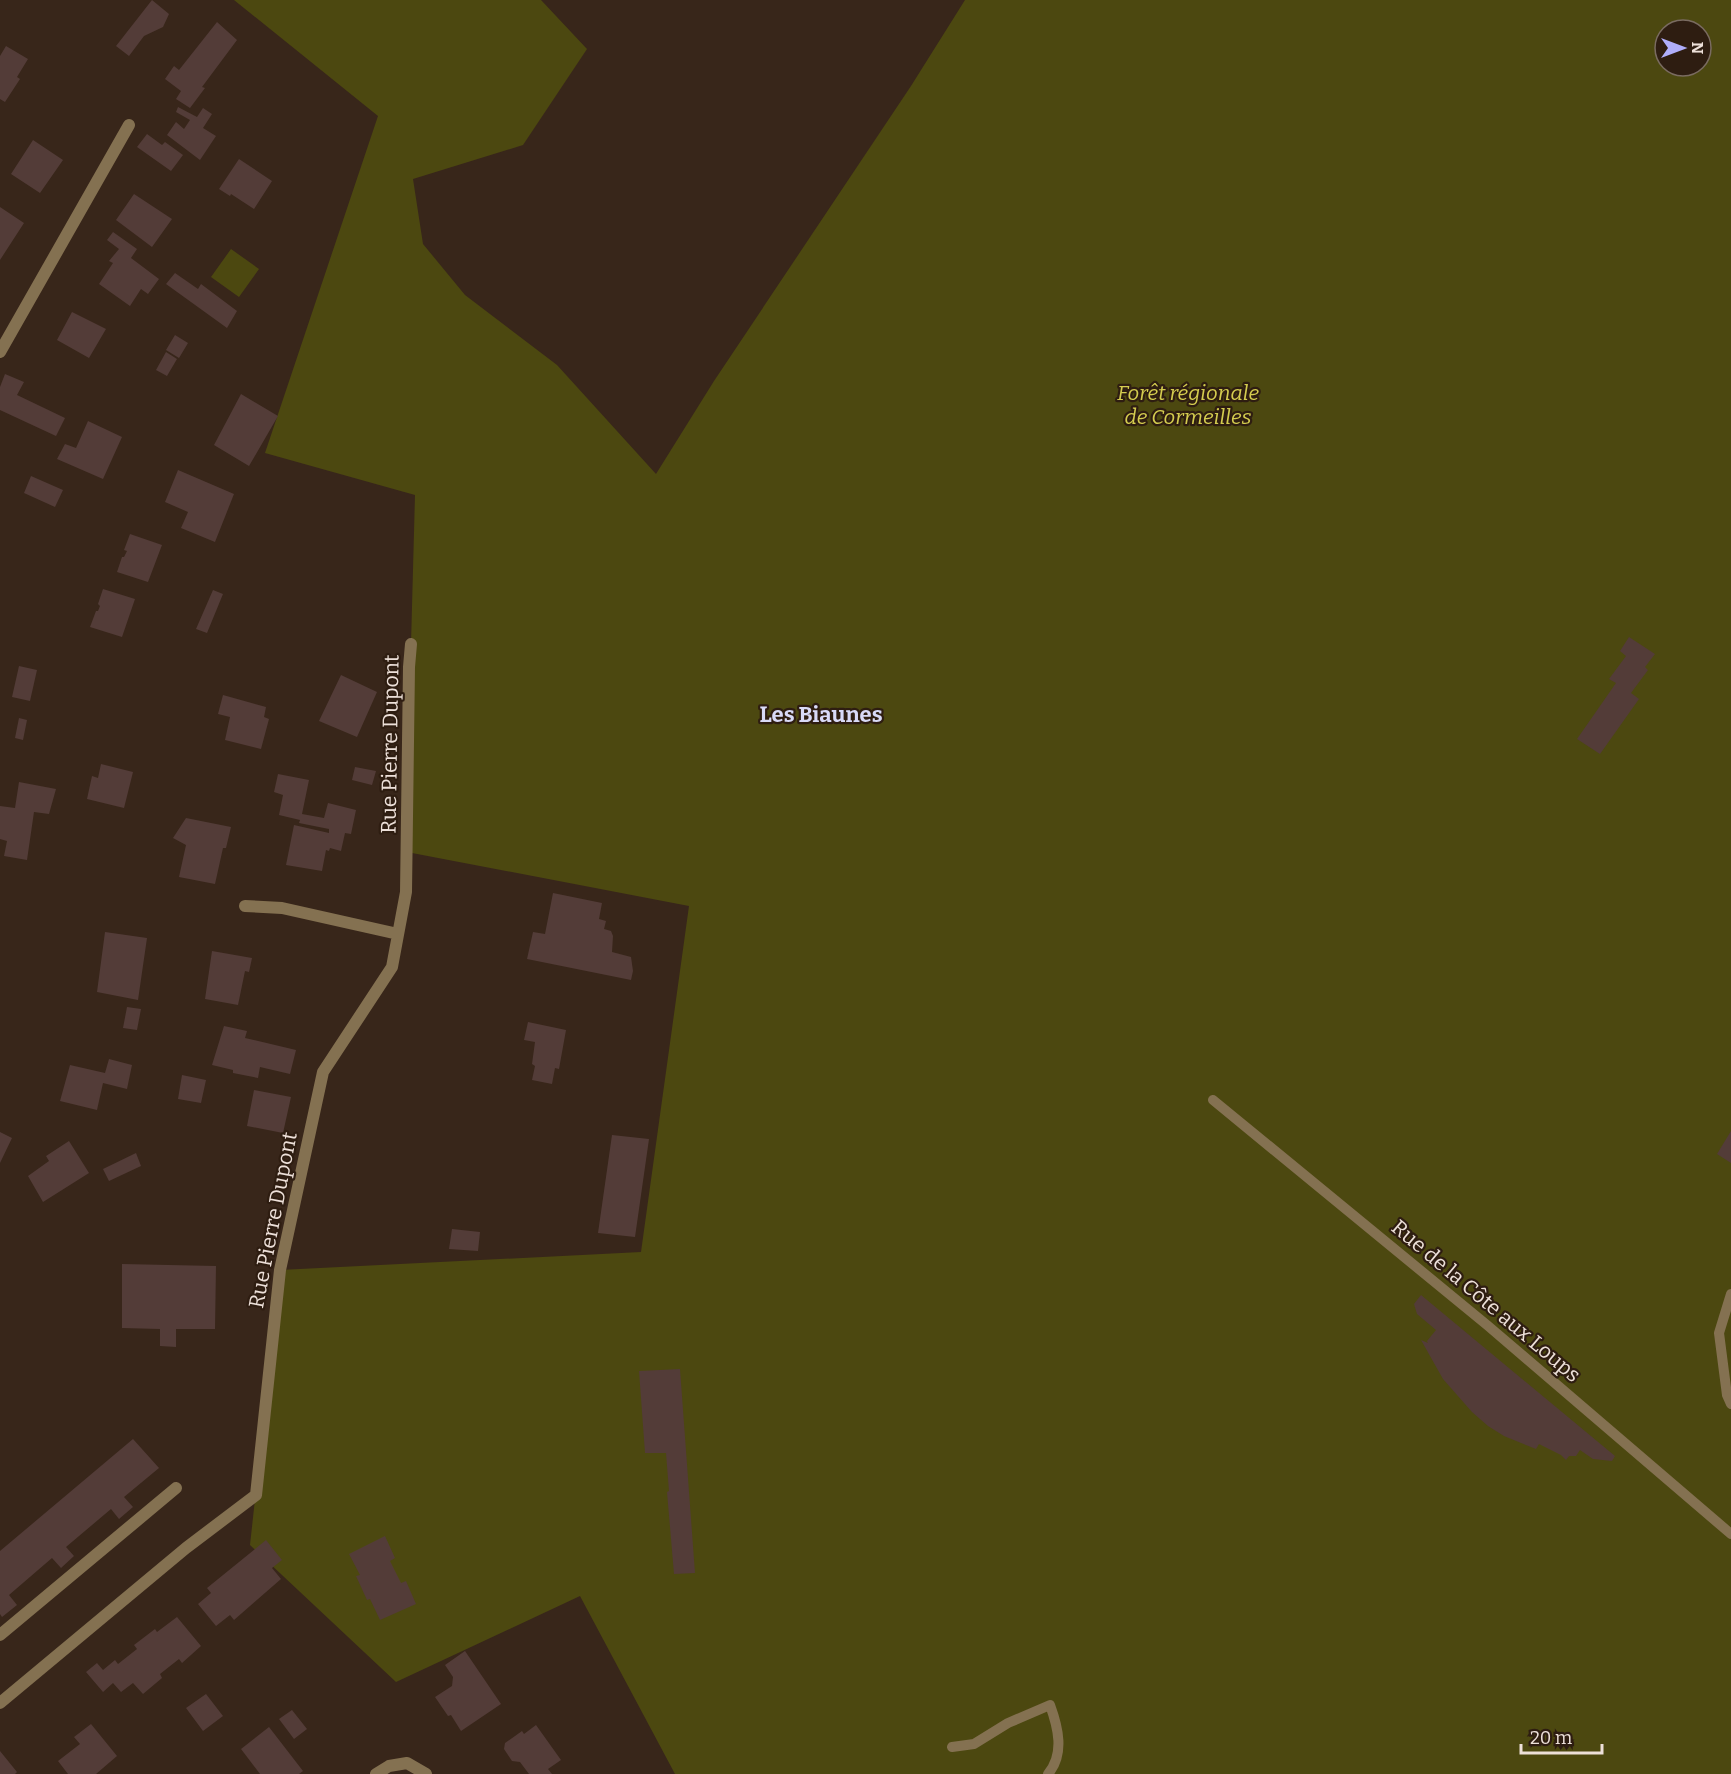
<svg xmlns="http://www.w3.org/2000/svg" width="1731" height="1774" font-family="Bitter,serif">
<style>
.green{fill:#4c4810;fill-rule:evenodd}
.building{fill:#533c38}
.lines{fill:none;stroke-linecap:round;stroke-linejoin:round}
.lane{stroke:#847151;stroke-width:10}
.street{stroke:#847151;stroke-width:12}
.labels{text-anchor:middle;stroke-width:4.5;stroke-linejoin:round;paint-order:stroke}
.park-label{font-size:21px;font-style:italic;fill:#d4cc4f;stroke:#2e1d11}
.street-label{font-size:21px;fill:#ede0d9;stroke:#2e1d11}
.neighbourhood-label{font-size:22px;font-weight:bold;fill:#d9daf7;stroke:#2e1d11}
</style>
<rect width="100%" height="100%" fill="#38261a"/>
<!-- green -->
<path class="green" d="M234,0H541L587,49L523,145L413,179L423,244L465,295L557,365L656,474L714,381L911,86L965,0H1731V1774H675L580,1596L396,1682L250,1545L280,1270L641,1252L689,906L412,853L411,644L415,495L265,453L378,116ZM1665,30H1701V66H1665Z
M231,249L259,269L239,297L211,277Z"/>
<!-- building -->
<path class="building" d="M152,0L169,14L163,27L144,36L129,56L116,46Z
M217,22L237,40L202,87L205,88L190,108L176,99L181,91L165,79L174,66L179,70Z
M6,46L28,59L17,77L20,79L5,102L0,99V56Z
M178,107L197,117L203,108L212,114L203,128L216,136L200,160L167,135L176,122L184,129L190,120L176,112Z
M147,134L162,145L165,142L183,155L171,171L137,147Z
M33,140L63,160L40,193L11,174Z
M239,159L272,181L254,209L231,194L230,196L219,189Z
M134,194L172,219L152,247L116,220Z
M0,207L24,223L0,260Z
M113,232L137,249L131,258L159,279L148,294L141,289L130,306L99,284L113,263L109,261L119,249L107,240Z
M175,273L198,289L201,284L237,311L227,328L166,284Z
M72,312L106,329L89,358L57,340Z
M175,335L188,343L179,358L166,350Z
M166,352L177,359L167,376L156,370Z
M5,374L24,382L17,395L65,418L56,436L0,410V387Z
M241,394L278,416L249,466L214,445Z
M88,421L122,437L103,479L57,459L65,444L76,448Z
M178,470L234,494L215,542L181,528L188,512L165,502Z
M31,476L63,490L55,507L24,493Z
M130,534L162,545L148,582L117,572L122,557H124L127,551L124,550Z
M103,589L135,599L122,637L90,627L96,611H98L100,606L98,604Z
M213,590L223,594L207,633L196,629Z
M1629,637L1655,654L1645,667L1648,670L1631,693L1639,699L1600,754L1577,739L1616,683L1609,679L1626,656L1620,651Z
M19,666L37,670L30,701L12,697Z
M341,675L377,692L357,737L319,721Z
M223,695L266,707L264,717L269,719L261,749L225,740L230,717L218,714Z
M19,718L27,720L23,740L15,738Z
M101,764L133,772L124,808L87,799L92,776L98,778Z
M355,767L376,771L372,785L352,780Z
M278,774L309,780L302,814L324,818L328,803L356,810L351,834L345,833L341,851L330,848L329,851L326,850L322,871L286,865L294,825L329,833V829L299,823L300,820L279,815L283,795L274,792Z
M19,782L56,789L49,814L34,812L27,860L4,856L7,841L0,839V806L15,808Z
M186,818L231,827L226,848H223L215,884L179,877L186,845L173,838Z
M553,893L602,903L599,919L606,921L604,929L611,931L613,936L612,952L631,957L633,971L631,980L527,959L533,932L545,934Z
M105,932L147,938L138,1000L97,992Z
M212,951L252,958L249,972L245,971L238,1005L205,999Z
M127,1007L141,1009L137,1030L123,1028Z
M528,1022L566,1030L559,1069L555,1068L552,1084L532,1080L535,1066L532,1064L535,1042L524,1040Z
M224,1026L247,1031L245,1038L296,1050L290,1074L260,1067L258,1078L233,1073V1070L212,1065Z
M109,1059L132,1065L127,1089L103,1083L97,1110L60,1101L70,1065L105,1073Z
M182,1075L206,1080L201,1103L178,1099Z
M254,1090L291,1097L283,1133L247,1126Z
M1731,1131V1163L1717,1154Z
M0,1132L12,1138L0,1163Z
M612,1135L649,1139L635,1237L598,1233Z
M69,1141L89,1173L43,1202L28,1176L49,1161L46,1156Z
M136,1153L141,1166L109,1181L103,1169Z
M452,1229L480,1232L478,1251L449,1249Z
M122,1264L216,1266L215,1329H176V1347L160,1346V1329L122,1328Z
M1421,1295L1615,1456L1612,1461L1593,1459L1580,1450L1576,1456H1569L1566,1460L1561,1455L1539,1444L1536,1449L1504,1436L1488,1426L1472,1412L1443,1379L1421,1340L1428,1343L1427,1341L1436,1330L1417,1314L1414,1304Z
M680,1369L695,1573L674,1574L667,1492L669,1491L666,1453H645L639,1371Z
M133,1439L159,1468L124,1497L133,1507L119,1519L111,1509L66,1547L74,1556L61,1568L52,1558L9,1595L17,1605L2,1617L0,1614V1551Z
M385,1536L395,1558L390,1561L401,1583L406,1581L416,1604L380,1620L370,1599L367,1600L356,1576L360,1575L349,1554Z
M266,1540L282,1560L272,1568L281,1579L234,1620L230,1615L216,1626L198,1604L211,1593L207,1588Z
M177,1617L201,1646L182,1663L179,1659L160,1674L162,1678L143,1694L133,1683L121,1692L113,1683L103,1692L86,1672L97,1663L103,1670L115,1660L118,1664L137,1649L134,1645L155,1629L157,1632Z
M465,1651L501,1704L461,1731L451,1715L448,1716L435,1697L452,1686L453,1677L445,1665Z
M206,1694L223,1716L203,1731L186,1708Z
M292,1710L307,1729L294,1739L279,1719Z
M91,1724L117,1756L96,1774H68L58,1761L80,1744L74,1737Z
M536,1725L561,1760L548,1769L552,1774H529L520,1762L512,1761L504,1749L505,1743L522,1731L524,1734Z
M269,1727L303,1771L299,1774H260L241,1749Z
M0,1751L17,1772L15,1774H0Z"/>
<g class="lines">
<!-- lane -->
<path class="lane" d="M1213,1100L1487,1325L1731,1534
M1731,1294L1719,1333L1727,1395L1731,1404
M952,1747L974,1744L1008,1723L1050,1705C1058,1727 1065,1754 1048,1774"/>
<!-- street -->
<path class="street" d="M0,352L129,125
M245,906L282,908L398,934
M0,1635L176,1488
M0,1703L186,1548L256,1495L280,1270L323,1072L392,967L406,892L409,667L411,644
M376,1774L389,1766L407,1763L426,1774"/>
</g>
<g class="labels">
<!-- park labels -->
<g class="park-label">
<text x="1188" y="400">Forêt régionale<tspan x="1188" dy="24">de Cormeilles</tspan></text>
</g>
<!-- street labels -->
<g class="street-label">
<text transform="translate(390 744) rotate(-89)" y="7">Rue Pierre Dupont</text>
<text transform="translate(273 1220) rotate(-79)" y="7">Rue Pierre Dupont</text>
<text transform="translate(1486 1301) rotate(40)" y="7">Rue de la Côte aux Loups</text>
</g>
<!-- neighbourhood labels -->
<g class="neighbourhood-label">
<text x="821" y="722">Les Biaunes</text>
</g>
</g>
<!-- north arrow -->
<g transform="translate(1683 48) rotate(90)"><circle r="28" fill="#2e1d11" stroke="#7a6b61" stroke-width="1.5"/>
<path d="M0-4.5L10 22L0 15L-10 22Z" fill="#b0aefa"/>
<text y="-9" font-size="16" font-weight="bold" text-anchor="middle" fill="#ede0d9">N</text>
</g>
<!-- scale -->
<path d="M1521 1744v9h81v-9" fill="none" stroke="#ede0d9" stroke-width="3"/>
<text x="1530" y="1744" font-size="18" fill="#ede0d9" stroke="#2e1d11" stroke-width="4.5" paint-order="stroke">20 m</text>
</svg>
